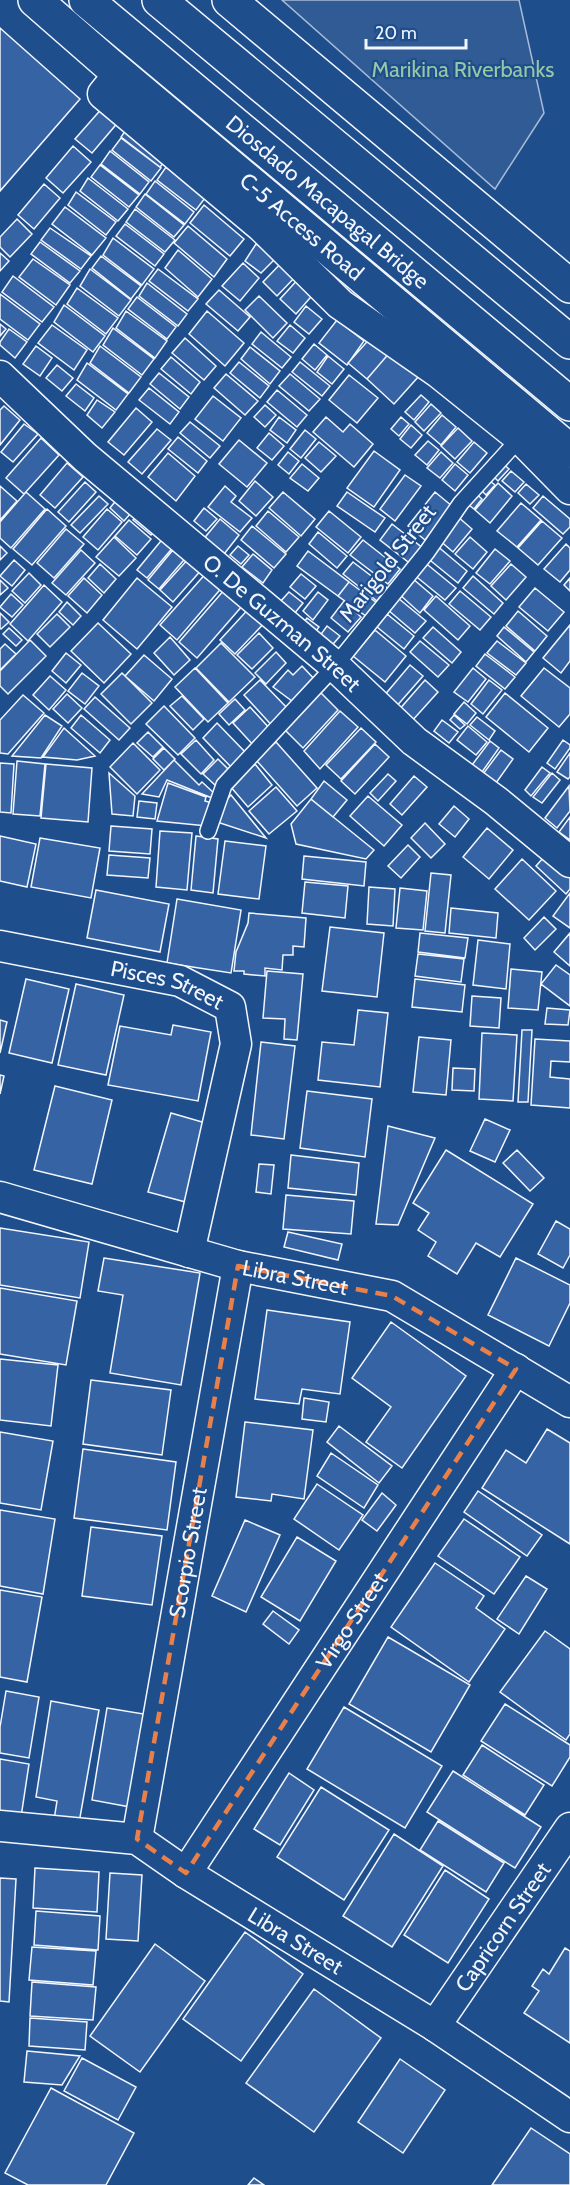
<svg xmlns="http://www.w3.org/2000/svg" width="570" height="2185" font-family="Cabin,sans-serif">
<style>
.built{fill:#305b95;stroke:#a8bbd7;stroke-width:1.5}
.building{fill:#3563a3;stroke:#f2f6ff;stroke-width:1.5}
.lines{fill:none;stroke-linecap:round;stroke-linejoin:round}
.service-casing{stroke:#f2f6ff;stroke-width:18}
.minor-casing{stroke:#f2f6ff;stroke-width:33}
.tertiary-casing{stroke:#f2f6ff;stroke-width:36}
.primary-casing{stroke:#f2f6ff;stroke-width:36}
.service{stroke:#1f4e8c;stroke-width:15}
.minor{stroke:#1f4e8c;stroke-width:30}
.tertiary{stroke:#1f4e8c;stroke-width:33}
.primary{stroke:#1f4e8c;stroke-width:33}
.marked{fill:none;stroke:#ea8049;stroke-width:4.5;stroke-dasharray:12 8;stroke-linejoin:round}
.labels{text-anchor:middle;stroke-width:4.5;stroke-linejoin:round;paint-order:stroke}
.park-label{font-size:22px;fill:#97c8a6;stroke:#1f4e8c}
.street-label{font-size:22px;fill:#f2f6ff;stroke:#1f4e8c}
</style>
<rect width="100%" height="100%" fill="#1f4e8c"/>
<!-- built -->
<path class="built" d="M282,0H519L544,113L495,189Z"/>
<!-- building -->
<path class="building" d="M0,28L80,99L0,191Z
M104,106L120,120L92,153L75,139Z
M130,124L168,158L160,167L121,137Z
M121,138L161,168L151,181L112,150Z
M73,146L91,162L63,193L46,178Z
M110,151L149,182L140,194L101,164Z
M100,165L139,195L129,207L91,177Z
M166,167L205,198L196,210L157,180Z
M88,178L128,209L118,221L80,191Z
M155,181L194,212L185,224L146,194Z
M44,184L60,198L34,229L18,215Z
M76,192L116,222L106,235L68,205Z
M145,194L184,225L174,237L136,207Z
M204,205L244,239L230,256L190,223Z
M65,207L106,238L92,255L52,224Z
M135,209L175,240L165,252L126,222Z
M17,219L32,234L10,257L0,247V237Z
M125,224L164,254L155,266L116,236Z
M188,226L227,259L214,277L174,243Z
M50,228L91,256L81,269L41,240Z
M113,238L154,269L142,285L103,255Z
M40,242L80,271L70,283L31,254Z
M256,244L277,257L261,273L245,261Z
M178,250L212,279L198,297L165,268Z
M0,253L9,261L0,271Z
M101,256L141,286L131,299L92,268Z
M33,259L70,285L56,305L19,277Z
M284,260L298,274L277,296L263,282Z
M243,263L259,278L240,301L222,286Z
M90,269L131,300L119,316L80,286Z
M158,269L198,299L188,311L149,281Z
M13,276L54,307L42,322L2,292Z
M301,276L317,290L296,314L280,299Z
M147,283L187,314L178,326L139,296Z
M77,288L118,318L106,334L67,304Z
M219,290L250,317L238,331L206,304Z
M0,294L40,324L28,340L0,319Z
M259,296L287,323L273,338L245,310Z
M137,297L176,327L167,339L128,309Z
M64,305L105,336L93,352L54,322Z
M306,306L322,319L309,334L294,322Z
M126,311L167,341L155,358L116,328Z
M207,311L244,343L225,366L189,334Z
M337,320L364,341L347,365L319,343Z
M0,324L6,329L0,336Z
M52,325L87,350L74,370L38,343Z
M290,325L305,338L293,353L277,341Z
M113,328L154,359L142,375L103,345Z
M9,329L27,342L15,358L0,345V342Z
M261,332L291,357L282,368L252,344Z
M373,335L391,351L367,379L348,363Z
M185,338L216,366L204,380L172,353Z
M314,344L327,355L315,370L302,359Z
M36,346L52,358L40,376L23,364Z
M100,346L141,377L129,393L90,363Z
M250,347L280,371L270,384L241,359Z
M391,351L419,376L394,404L367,379Z
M328,356L344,369L332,384L317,372Z
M171,357L200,382L191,394L161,369Z
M239,362L269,386L260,398L230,373Z
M300,362L330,386L322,396L292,372Z
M87,363L128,394L116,410L77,380Z
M57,365L73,378L62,391L46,378Z
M159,373L189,397L180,409L150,384Z
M226,374L258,401L245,415L214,388Z
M290,374L320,399L309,411L279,386Z
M349,375L378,398L357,423L329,400Z
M76,384L94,398L85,411L66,396Z
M149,388L179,412L170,424L139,400Z
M277,390L307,415L297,427L267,402Z
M421,395L429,402L414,420L405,412Z
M213,396L241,418L223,441L195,419Z
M97,400L115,412L102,428L87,415Z
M431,404L441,413L424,431L415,422Z
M265,405L276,415L265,427L254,417Z
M4,406L20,420L0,445V410Z
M136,408L152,422L124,455L108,442Z
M442,415L456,427L441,445L427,433Z
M279,417L296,430L287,443L270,430Z
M326,417L343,432L350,424L373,444L354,467L313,432Z
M401,417L409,424L399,436L391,429Z
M190,422L220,446L210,458L180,433Z
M24,424L38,434L13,462L1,452Z
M411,425L422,435L411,448L400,439Z
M458,428L472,441L455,459L441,446Z
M157,429L171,440L142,474L128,462Z
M305,430L316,439L301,458L290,449Z
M269,433L284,446L272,460L257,448Z
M178,437L207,461L198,473L168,449Z
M41,438L59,455L24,494L6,478Z
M239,440L267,463L247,487L219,464Z
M428,441L439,450L427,465L415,455Z
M319,442L336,456L321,472L305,458Z
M474,442L487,453L470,473L457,462Z
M374,451L400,470L374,507L347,488Z
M288,452L299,461L289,474L278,465Z
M441,452L453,463L440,478L427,468Z
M168,453L195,476L176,501L148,477Z
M500,461L509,469L498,481L490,473Z
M67,463L83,477L55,508L40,495Z
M302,464L319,478L308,491L290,478Z
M455,464L468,475L455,491L442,480Z
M511,471L524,482L515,492L502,481Z
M405,475L421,486L395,521L380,509Z
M485,477L495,485L486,495L478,487Z
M255,481L273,497L256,516L239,501Z
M85,482L96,492L69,522L58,512Z
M498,483L512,496L490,523L475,510Z
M526,484L539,495L530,504L518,493Z
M0,486L17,501L0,520Z
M225,486L236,496L231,502L252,518L240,532L208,507Z
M473,491L482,499L474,509L464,501Z
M26,492L45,509L11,548L0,538V522Z
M283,492L315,519L301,536L269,508Z
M347,492L385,518L375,532L337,506Z
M435,492L452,506L425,540L408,526Z
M122,493L137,506L124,521L110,508Z
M99,496L108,504L80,533L71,525Z
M543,496L570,519V527L563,534L533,508Z
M521,503L541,520L517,547L497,531Z
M143,508L160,524L151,535L133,520Z
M204,508L217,519L206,531L194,521Z
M47,509L66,526L32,565L13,549Z
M107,509L122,522L98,550L83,537Z
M268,511L299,537L286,552L256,526Z
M329,511L361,537L348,553L316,527Z
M457,516L472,529L453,552L438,539Z
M220,519L239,535L221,558L202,541Z
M129,520L151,539L137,555L115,536Z
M542,521L562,538L538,565L518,548Z
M392,524L424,549L412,565L380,540Z
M252,526L286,554L274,568L241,540Z
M66,529L84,544L54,578L37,563Z
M318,532L347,556L337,568L309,544Z
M165,536L175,545L147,578L137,570Z
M114,537L136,558L119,576L96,557Z
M470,537L487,552L473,569L455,554Z
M363,540L400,569L388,584L350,555Z
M566,544L570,548V570L560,582L544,569Z
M177,545L189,554L159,589L148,580Z
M436,545L467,571L458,583L426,557Z
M0,546L7,553L0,560Z
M238,546L249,555L241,564L230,555Z
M495,549L510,561L490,584L476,573Z
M81,550L95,563L66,595L52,583Z
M308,551L349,582L338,596L297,566Z
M253,554L272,570L263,583L242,567Z
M190,557L203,568L173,602L160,590Z
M14,560L25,570L12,586L0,576Z
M423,561L456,588L445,600L413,574Z
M353,562L387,588L377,601L343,574Z
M100,564L116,579L104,593L88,578Z
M511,564L526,577L506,600L491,586Z
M208,571L224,585L177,640L160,625Z
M29,573L41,585L25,603L12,591Z
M301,574L316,586L305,599L290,587Z
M473,576L503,603L494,614L463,588Z
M84,578L102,595L87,613L68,596Z
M137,578L172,607L137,649L103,620Z
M412,578L433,596L420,613L399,594Z
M570,578V591L564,585Z
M0,580L8,588L0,595Z
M349,582L381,606L370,619L338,596Z
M44,585L62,602L28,641L10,624Z
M535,588L564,612L548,631L519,607Z
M225,589L243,605L197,658L179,642Z
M460,591L491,617L480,630L449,604Z
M289,592L303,603L294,614L280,602Z
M318,592L328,600L313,620L303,611Z
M11,594L23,605L12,617L0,607Z
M436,596L470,626L458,640L424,610Z
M398,598L426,621L415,633L388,610Z
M344,601L361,617L348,632L331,618Z
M67,602L81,616L73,625L59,612Z
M253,604L269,618L235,654L220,640Z
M518,611L547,636L535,651L506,626Z
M0,613L9,622L1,629L0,628Z
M57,614L70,627L50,647L37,634Z
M387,614L414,636L404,649L377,627Z
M307,618L319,627L310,639L298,630Z
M98,623L131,654L104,683L71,651Z
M570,625V661L561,673L543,658Z
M327,626L340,636L328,650L316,641Z
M433,627L461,652L452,663L423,638Z
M504,627L534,652L526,662L497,636Z
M9,628L22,640L16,646L3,634Z
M375,630L406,656L385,682L353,656Z
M259,633L273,648L252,669L237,655Z
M170,637L190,660L174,675L154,653Z
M30,640L46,656L8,694L0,686V671Z
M420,641L449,665L438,677L410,652Z
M497,641L526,663L516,675L487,653Z
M221,643L255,677L229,702L196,668Z
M5,644L16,654L0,670V649Z
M276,652L286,663L266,684L255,673Z
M66,653L81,665L66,683L52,671Z
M485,654L515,677L505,689L476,666Z
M144,655L172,679L154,701L125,676Z
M410,665L423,676L395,708L383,697Z
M302,666L318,683L296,704L273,687L288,670L293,675Z
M195,668L228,703L208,722L175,687Z
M473,668L486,679L468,702L454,692Z
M544,668L570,688V714L559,727L521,696Z
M82,673L99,686L85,704L68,691Z
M122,673L152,703L131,724L101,694Z
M50,676L66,690L49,710L33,695Z
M260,680L292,713L275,729L244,695Z
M425,680L438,692L411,722L398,711Z
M489,680L502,690L483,714L471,704Z
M318,690L338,710L303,748L282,727Z
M505,693L548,728L529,752L486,717Z
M67,694L82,708L68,723L53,709Z
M23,695L44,713L8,754L0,753V720Z
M182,696L204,719L193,730L170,706Z
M95,697L130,728L119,740L84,709Z
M235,699L245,710L229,725L219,714Z
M464,702L476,713L467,724L454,714Z
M164,706L195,738L178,755L146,724Z
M250,707L272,731L255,747L233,723Z
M340,711L358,727L320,769L304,751Z
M45,715L62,726L41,758L12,756Z
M81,715L110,740L100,753L71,728Z
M454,715L465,725L460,729L450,720Z
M477,717L495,731L489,740L470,725Z
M442,720L458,732L449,743L434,731Z
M217,723L247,754L232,768L203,738Z
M468,726L487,742L476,755L457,740Z
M64,728L95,756L77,760L43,757Z
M361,728L376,742L341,779L326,765Z
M148,732L163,747L153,757L137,743Z
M196,740L214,760L201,774L181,754Z
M563,740L570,745V748L555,769L547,763Z
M490,741L499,748L482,772L472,765Z
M276,742L317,788L297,806L256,760Z
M133,743L160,770L137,794L110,767Z
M375,744L389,757L355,794L341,781Z
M164,748L175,759L164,770L153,759Z
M501,750L513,759L496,783L483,774Z
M570,753V777L568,779L557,772Z
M218,759L230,771L215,785L203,774Z
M174,760L199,785L202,782L215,794L212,798L167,780L159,797L142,794Z
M17,761L45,764L40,816L13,814Z
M0,763L14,764L11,813L0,812Z
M46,764L92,768L88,822L41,818Z
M255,764L272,785L248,807L230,786Z
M542,767L550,773L531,796L525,790Z
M109,773L135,796L133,816L112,814Z
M552,773L560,780L542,803L533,797Z
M388,774L396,781L378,801L370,793Z
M414,776L427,787L402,815L390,804Z
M324,781L347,800L333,817L311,799Z
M168,783L206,797L205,801L216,804L207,826L157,821Z
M569,786L570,811L557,828L545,818Z
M276,787L297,811L269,834L249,811Z
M231,795L266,838L217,822L218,809Z
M368,796L402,825L384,846L350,816Z
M311,799L374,850L366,859L296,844L291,824Z
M139,801L157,803L155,819L137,817Z
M454,806L469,819L455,837L439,824Z
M570,817V840L559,832Z
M425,823L445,844L431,858L411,838Z
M111,826L152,829L150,854L109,851Z
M487,828L513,850L489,879L463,857Z
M160,831L192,833L187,890L156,887Z
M0,836L36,844L27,887L0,881Z
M196,836L218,839L213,893L191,890Z
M40,838L100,848L91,898L31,887Z
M225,841L266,846L259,899L218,894Z
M408,845L420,857L401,878L388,866Z
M551,849L570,866V889L566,894L536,866Z
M109,855L150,858L148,878L107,875Z
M304,856L366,862L364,886L302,879Z
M522,859L556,891L529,920L495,889Z
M431,873L451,875L445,933L425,931Z
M305,882L348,886L345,918L302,913Z
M369,887L395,889L393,926L367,924Z
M400,888L427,891L423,930L396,928Z
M96,890L169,904L160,952L87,938Z
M570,893V928L553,916Z
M177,899L241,910L231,973L167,963Z
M451,908L498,913L496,938L449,933Z
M249,913L306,918L304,947L293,946V955H283L282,970L265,968V976L244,974V971H234L236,952L248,923Z
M544,917L556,929L535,950L524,938Z
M330,927L384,933L377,997L322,991Z
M420,933L468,938L465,958L418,952Z
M570,933V966L554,952Z
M478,940L510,944L506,989L473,985Z
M418,954L464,959L461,982L415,976Z
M556,965L570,975V1006L541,984Z
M511,969L542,972L538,1010L508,1008Z
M267,971L303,974L297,1040L284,1039L285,1019L263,1018Z
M26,979L69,989L52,1063L9,1053Z
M415,979L465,985L462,1012L412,1007Z
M76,984L124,995L106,1075L58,1065Z
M472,996L501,998L499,1028L470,1026Z
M547,1008L570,1010L568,1025L545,1024Z
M358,1010L388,1013L380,1087L318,1080L322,1042L354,1045Z
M0,1020L7,1022L0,1053Z
M173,1025L211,1032L198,1101L108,1085L120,1026L171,1035Z
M522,1030H532L528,1102H518Z
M482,1033L517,1035L513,1101L479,1099Z
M419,1037L451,1040L446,1095L413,1092Z
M535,1039L570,1041V1062L551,1061L550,1077L570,1079V1108L531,1105Z
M261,1042L295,1046L284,1139L251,1135Z
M453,1068L475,1069L474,1091L452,1090Z
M0,1075L4,1076L0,1094Z
M55,1086L112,1100L92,1184L34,1170Z
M307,1091L372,1099L365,1157L300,1148Z
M171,1113L216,1126L193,1204L148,1192Z
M485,1119L510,1130L495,1162L470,1151Z
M388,1126L435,1138L398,1225L376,1224Z
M446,1150L533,1204L500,1257L476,1243L457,1274L428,1256L436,1242L418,1230L429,1213L413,1203Z
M517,1150L544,1178L530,1191L503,1163Z
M291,1155L359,1163L356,1195L288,1188Z
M259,1164L274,1165L271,1194L256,1192Z
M286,1195L354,1201L351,1234L283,1229Z
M556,1221L570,1229V1255L563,1268L538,1254Z
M0,1228L89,1242L80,1298L0,1285Z
M288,1232L342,1244L338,1260L284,1247Z
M104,1258L200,1273L181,1385L110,1373L123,1295L98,1291Z
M516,1258L570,1285V1303L549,1346L488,1315Z
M0,1288L77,1301L66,1365L0,1354Z
M267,1310L350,1322L340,1394L302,1389L299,1404L255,1399Z
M391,1322L466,1376L402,1468L366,1442L391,1407L352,1378Z
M0,1359L58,1365L51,1426L0,1420Z
M91,1380L171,1390L162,1455L83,1444Z
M304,1398L329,1402L326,1422L302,1419Z
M245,1422L313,1430L304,1499L272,1494L271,1501L236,1497Z
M339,1426L392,1466L379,1483L327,1442Z
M547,1429L570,1443V1544L482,1488L506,1450L526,1463Z
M0,1432L53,1441L41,1510L0,1503Z
M83,1449L176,1462L167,1530L74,1518Z
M331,1453L378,1485L364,1508L317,1476Z
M317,1484L363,1515L339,1550L294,1519Z
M478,1491L542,1535L527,1556L464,1512Z
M382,1493L396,1505L377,1531L362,1520Z
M0,1510L55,1519L43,1594L0,1586Z
M464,1519L520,1557L494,1594L438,1556Z
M245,1520L280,1535L246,1612L212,1596Z
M91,1527L162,1536L152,1605L82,1596Z
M297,1537L336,1561L300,1621L261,1597Z
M435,1563L484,1596L476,1608L505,1629L469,1682L391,1627Z
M526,1576L547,1589L519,1634L497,1619Z
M0,1590L42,1597L27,1682L0,1677Z
M273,1611L299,1630L289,1644L263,1624Z
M545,1631L570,1649V1734L566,1740L500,1692Z
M388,1637L470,1685L431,1752L349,1704Z
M6,1691L39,1697L29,1758L0,1753V1727Z
M51,1701L99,1710L79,1823L54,1820L57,1801L36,1797Z
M505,1704L570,1745V1757L552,1786L481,1741Z
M344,1707L442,1766L405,1828L307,1769Z
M107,1708L156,1716L141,1809L92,1800Z
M482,1745L544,1785L525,1815L463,1775Z
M0,1759L29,1764L21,1817L0,1813Z
M453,1771L541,1827L515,1868L427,1812Z
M289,1773L314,1790L280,1845L254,1829Z
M321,1787L389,1830L344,1900L277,1857Z
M438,1821L504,1863L486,1892L420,1850Z
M394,1834L443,1866L392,1947L343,1916Z
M35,1868L99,1872L97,1912L33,1908Z
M445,1870L489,1899L448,1963L404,1935Z
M110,1873L142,1875L138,1941L106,1939Z
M0,1878L16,1879L9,2002L0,2001Z
M36,1911L100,1916L98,1950L34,1945Z
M245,1932L303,1974L241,2061L183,2019Z
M155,1944L205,1981L140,2072L90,2036Z
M32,1947L96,1951L93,1985L29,1980Z
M565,1948L570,1951V2043L524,2013L539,1991L532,1986L543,1969L549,1974Z
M32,1982L96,1987L93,2020L30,2016Z
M314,1989L381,2038L314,2132L246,2083Z
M30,2018L87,2022L85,2050L29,2046Z
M27,2051L80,2056L62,2085L24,2082Z
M82,2058L136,2087L118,2120L64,2091Z
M400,2059L445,2090L403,2153L358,2122Z
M51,2088L134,2133L106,2185H28L5,2173Z
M531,2128L570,2154V2185H492Z
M254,2178L264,2185H248Z"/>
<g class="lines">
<!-- service casing -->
<g class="service-casing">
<path id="service" d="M208,831L224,785L335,666L427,552L461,503L520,438"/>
</g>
<!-- minor casing -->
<g class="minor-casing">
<g id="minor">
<path d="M120,73L103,94L262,227L340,304L439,373L520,438L570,489"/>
<path id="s1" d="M0,376L85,457L335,666L414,741L496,801L570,862"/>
<path id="s2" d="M0,946L180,981L230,1007L236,1044L189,1252"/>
<path id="s3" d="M0,1197L238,1266L392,1296L570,1402"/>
<path id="s4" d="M0,1826L137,1839L186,1873L435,2026L570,2117"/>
<path id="s5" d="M137,1839L238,1266"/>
<path id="s6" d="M186,1873L516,1369"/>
<path id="s7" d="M435,2026L570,1828"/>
</g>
</g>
<!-- tertiary casing -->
<g class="tertiary-casing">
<g id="tertiary">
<path id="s8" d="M35,0L106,62L570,451"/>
<path d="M229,0L570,286"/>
</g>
</g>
<!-- primary casing -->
<g class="primary-casing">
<g id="primary">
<path id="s9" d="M86,0L570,404"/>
<path d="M159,0L570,342"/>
</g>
</g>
<!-- service -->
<use href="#service" class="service"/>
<!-- minor -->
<use href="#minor" class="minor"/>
<!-- tertiary -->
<use href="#tertiary" class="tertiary"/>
<!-- primary -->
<use href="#primary" class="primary"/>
</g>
<!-- marked area -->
<path class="marked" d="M238,1266L392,1296L516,1369L186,1873L137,1839Z"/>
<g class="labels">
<!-- park labels -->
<g class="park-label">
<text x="463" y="77">Marikina Riverbanks</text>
</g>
<!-- street labels -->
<g class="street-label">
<text dy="8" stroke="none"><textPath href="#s9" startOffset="315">Diosdado Macapagal Bridge</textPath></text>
<text dy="8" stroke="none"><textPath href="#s8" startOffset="350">C-5 Access Road</textPath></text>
<text transform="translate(387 563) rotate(-52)" y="8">Marigold Street</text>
<text dy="8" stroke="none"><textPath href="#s1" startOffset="375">O. De Guzman Street</textPath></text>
<text dy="8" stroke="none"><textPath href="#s2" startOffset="172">Pisces Street</textPath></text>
<text dy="8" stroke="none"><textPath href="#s3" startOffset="306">Libra Street</textPath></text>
<text dy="8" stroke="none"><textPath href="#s5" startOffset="291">Scorpio Street</textPath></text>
<text dy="8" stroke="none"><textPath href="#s6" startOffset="302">Virgo Street</textPath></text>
<text dy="8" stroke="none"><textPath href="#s7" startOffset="120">Capricorn Street</textPath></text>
<text dy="8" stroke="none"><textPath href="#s4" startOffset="326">Libra Street</textPath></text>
</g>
</g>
<!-- scale -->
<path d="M366 39v9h100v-9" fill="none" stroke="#f2f6ff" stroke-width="3"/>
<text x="375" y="39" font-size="18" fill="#f2f6ff" stroke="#1f4e8c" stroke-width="4.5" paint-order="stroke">20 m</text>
</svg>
